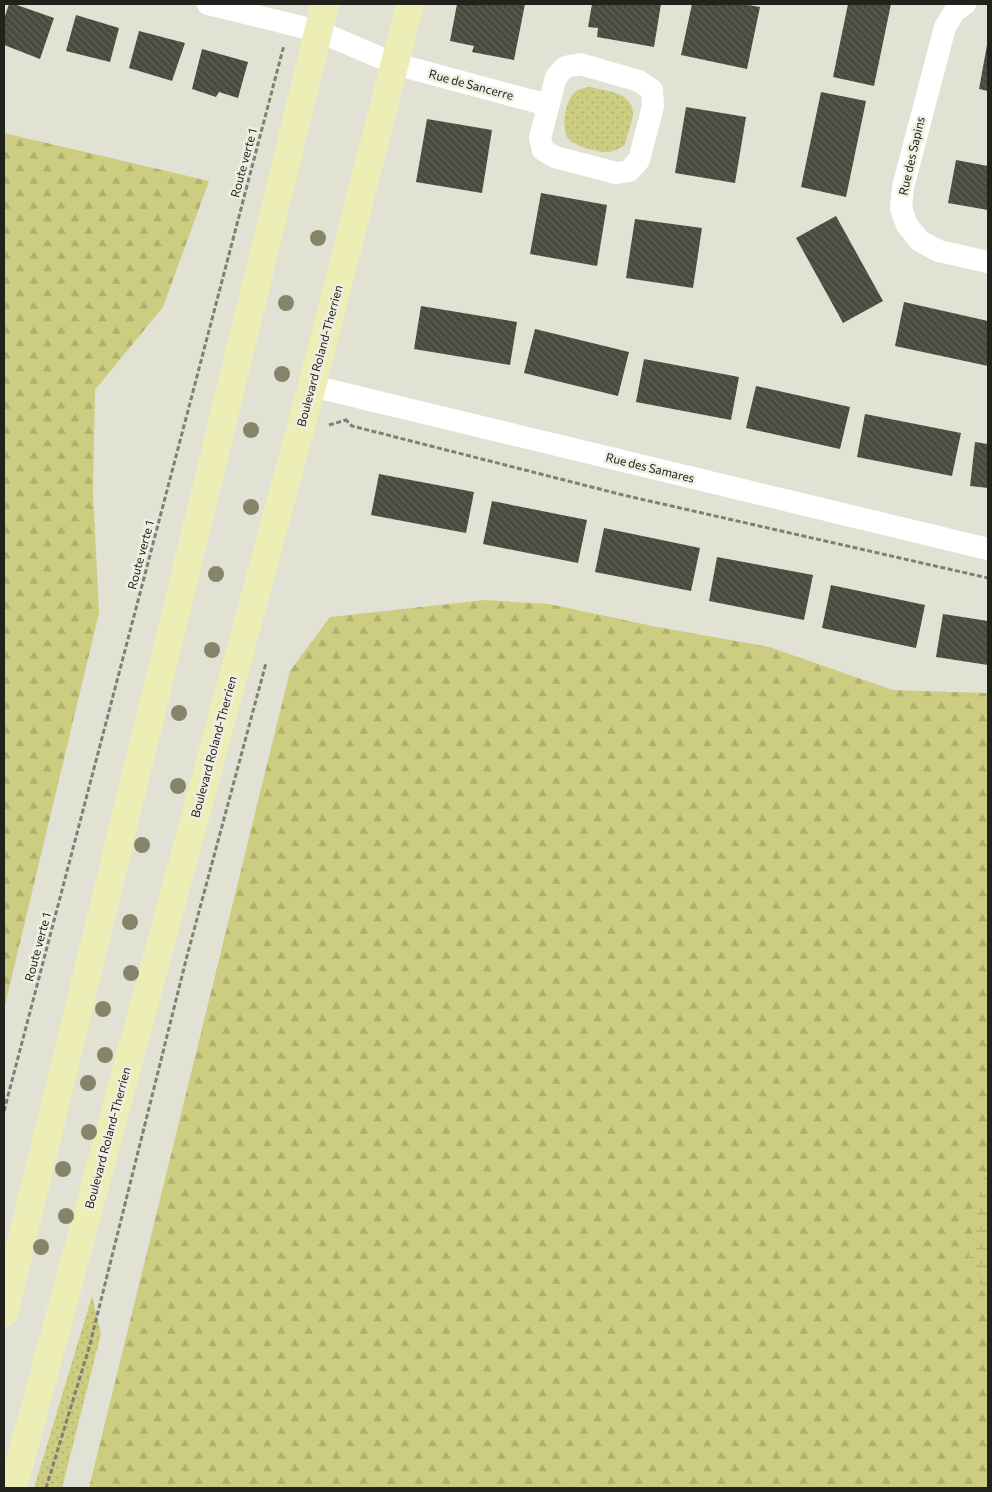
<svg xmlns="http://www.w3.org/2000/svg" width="992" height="1492" font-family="Commissioner,sans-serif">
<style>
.grass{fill:url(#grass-dots)}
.forest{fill:url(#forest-firs)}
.wetland{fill:url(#wetland-marsh)}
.building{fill:url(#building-back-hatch)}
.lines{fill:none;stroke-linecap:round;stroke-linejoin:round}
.path{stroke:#7e7f76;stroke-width:3;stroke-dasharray:5 2.5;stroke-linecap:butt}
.street{stroke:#fff;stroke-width:22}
.secondary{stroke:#ededb6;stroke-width:28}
.tree{fill:#858669}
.labels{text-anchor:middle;stroke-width:5;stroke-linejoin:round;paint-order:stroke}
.street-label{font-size:12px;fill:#22221d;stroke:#eeefe1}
</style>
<defs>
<pattern id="grass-dots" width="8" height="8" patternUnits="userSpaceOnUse" patternTransform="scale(1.25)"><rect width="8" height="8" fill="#cccd80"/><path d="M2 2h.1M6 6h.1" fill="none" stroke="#afb06e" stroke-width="1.8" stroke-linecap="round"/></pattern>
<pattern id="forest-firs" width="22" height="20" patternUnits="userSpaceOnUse" patternTransform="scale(1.25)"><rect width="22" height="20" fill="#cccd80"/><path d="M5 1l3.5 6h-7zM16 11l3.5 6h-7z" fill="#afb06e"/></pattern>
<pattern id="wetland-marsh" width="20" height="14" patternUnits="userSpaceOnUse" patternTransform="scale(1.25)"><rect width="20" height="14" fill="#cccd80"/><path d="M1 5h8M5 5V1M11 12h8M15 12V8" fill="none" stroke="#afb06e"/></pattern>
<pattern id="building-back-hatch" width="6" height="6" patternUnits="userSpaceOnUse" patternTransform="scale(1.25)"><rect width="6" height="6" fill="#49493e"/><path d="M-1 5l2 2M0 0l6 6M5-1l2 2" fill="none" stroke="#606057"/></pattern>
</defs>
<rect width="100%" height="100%" fill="#e1e2d4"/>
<!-- grass -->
<path class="grass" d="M590,87C606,91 633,92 633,114C632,124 627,135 625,145C620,148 614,152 607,152C598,152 573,146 568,138C560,127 566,96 578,90C582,88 586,88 590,87Z
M92,1296L101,1334L62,1488H34Z"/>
<!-- forest -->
<path class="forest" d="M4,133L209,181L163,307L95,390L93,492L99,613L4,1009Z
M485,600L549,604L657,627L769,647L893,690L988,693V1173L984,1176L968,1262L988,1300V1488H89L290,671L330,617Z"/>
<!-- wetland -->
<path class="wetland" d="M988,1173V1300L968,1262L984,1176Z"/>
<!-- building -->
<path class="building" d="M9,4H14L54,18L40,59L4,45V19Z
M457,4H525L514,60L472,52L474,46L450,41Z
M592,4H661L654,47L597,37L598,28L588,27Z
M692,4H743L760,7L747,69L681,55Z
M848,4H891L874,86L833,77Z
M76,15L119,28L110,62L66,51Z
M139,31L185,43L172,81L129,68Z
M987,45H988V91L979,89Z
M202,49L248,62L238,98L219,92L216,97L192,89Z
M821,92L866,101L846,197L801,187Z
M686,107L746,117L735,183L675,173Z
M427,119L492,130L482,193L416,182Z
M956,160L988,166V210L948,203Z
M541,193L607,205L597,266L530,254Z
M836,216L883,301L843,323L796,238Z
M635,219L702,228L693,288L626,278Z
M904,302L988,321V366L895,346Z
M421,306L517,322L510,365L414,349Z
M535,329L629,352L618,396L524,373Z
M644,359L739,377L731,420L636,402Z
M756,386L850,407L840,449L746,428Z
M865,414L961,433L952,476L857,457Z
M975,442L988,444V488L970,486Z
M379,474L474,492L466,533L371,515Z
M492,501L587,520L578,563L483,544Z
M604,528L700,548L691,591L595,572Z
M717,557L813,575L804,620L709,601Z
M831,585L925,605L916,648L822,628Z
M943,614L988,621V665L936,657Z"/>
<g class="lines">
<!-- path -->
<path class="path" d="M345,419L352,426L623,495L988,578
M329,425L346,420
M4,1111L284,45
M46,1488L89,1348L187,956L266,663"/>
<!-- street -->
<path class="street" d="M208,4L318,31L395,64L548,105
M965,4L955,11L945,27L903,187L901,208L907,225L920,241L939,251L988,262
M580,64L639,81L652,90L653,106L639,160L629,171L616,173L555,157L543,150L540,138L556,77L565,67Z
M312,386L988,549"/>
<!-- secondary -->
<path class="secondary" d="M4,1313L325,4
M13,1488L312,386L410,4"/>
</g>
<!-- trees -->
<g class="tree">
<circle cx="318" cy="238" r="8"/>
<circle cx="286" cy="303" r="8"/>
<circle cx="282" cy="374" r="8"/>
<circle cx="251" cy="430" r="8"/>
<circle cx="251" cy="507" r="8"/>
<circle cx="216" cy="574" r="8"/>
<circle cx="212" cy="650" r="8"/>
<circle cx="179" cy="713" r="8"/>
<circle cx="178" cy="786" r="8"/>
<circle cx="142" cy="845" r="8"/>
<circle cx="130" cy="922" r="8"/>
<circle cx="131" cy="973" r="8"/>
<circle cx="103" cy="1009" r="8"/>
<circle cx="105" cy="1055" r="8"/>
<circle cx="88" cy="1083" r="8"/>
<circle cx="89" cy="1132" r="8"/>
<circle cx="63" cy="1169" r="8"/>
<circle cx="66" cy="1216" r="8"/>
<circle cx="41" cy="1247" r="8"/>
</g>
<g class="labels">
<!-- street labels -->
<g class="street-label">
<text transform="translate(471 85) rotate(15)" y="4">Rue de Sancerre</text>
<text transform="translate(912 156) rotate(-77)" y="4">Rue des Sapins</text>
<text transform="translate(244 163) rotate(-75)" y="4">Route verte 1</text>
<text transform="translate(320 356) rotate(-75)" y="4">Boulevard Roland-Therrien</text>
<text transform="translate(650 468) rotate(14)" y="4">Rue des Samares</text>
<text transform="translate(141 555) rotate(-75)" y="4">Route verte 1</text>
<text transform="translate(214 747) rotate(-75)" y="4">Boulevard Roland-Therrien</text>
<text transform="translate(38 947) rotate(-75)" y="4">Route verte 1</text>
<text transform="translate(108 1138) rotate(-75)" y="4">Boulevard Roland-Therrien</text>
</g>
</g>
<!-- border -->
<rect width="992" height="1492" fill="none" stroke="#22221d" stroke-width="10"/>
</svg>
